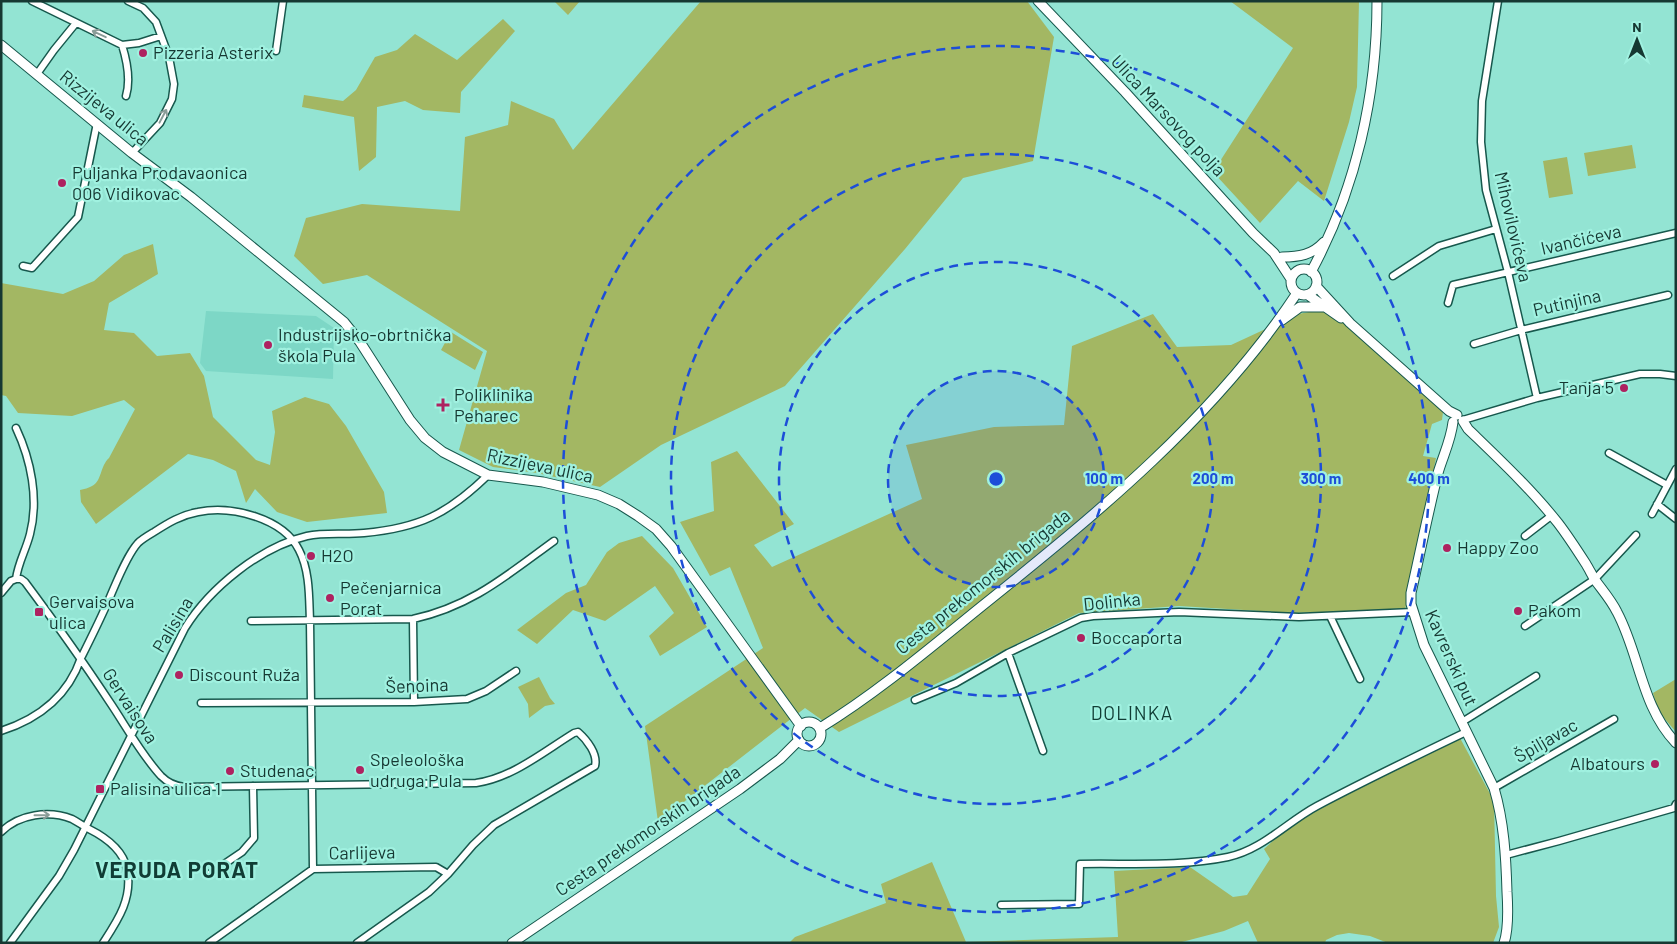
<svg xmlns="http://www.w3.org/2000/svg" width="1677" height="944" font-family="Barlow,sans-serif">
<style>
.built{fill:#7dd7c6}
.green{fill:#a3b763}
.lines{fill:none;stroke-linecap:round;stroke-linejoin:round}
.street-casing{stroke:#17584d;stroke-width:9}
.secondary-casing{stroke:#17584d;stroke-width:11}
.street{stroke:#fff;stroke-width:6}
.secondary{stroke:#fff;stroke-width:9}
.oneway{stroke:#8a9c98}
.ring{fill:none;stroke:#1d4ed8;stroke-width:2.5;stroke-dasharray:9 6}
.poi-dot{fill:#ae2260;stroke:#a0f1e0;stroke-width:2}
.labels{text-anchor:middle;stroke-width:4.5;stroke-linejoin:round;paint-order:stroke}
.poi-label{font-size:18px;fill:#163832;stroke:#a0f1e0;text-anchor:start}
.street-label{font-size:18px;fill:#163832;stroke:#a0f1e0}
.neighbourhood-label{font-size:19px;letter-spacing:1px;fill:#113d35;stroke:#a0f1e0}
.district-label{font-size:22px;font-weight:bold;letter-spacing:1px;fill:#113d35;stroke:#a0f1e0}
.centre{fill:#1d4ed8;stroke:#a0f1e0;stroke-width:2.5}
.ring-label{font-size:15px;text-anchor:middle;font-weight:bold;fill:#1d4ed8;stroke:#a0f1e0;stroke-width:4.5;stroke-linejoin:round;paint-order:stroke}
</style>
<rect width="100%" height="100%" fill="#93e4d3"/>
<!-- built -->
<path class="built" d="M206,311L316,316L334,328L333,379L206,371L200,363Z"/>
<!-- green -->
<path class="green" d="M554,1H580L568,15Z
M701,1H1027L1054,37L1033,161L963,178L905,249L785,386L661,445L600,487L537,473L493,467L459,450L487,351L367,275L323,284L294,256L306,218L362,204L460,211L465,137L508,125L511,101L554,119L573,150Z
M1230,1H1359L1357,87L1349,122L1324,201L1298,181L1260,223L1213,172L1293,48Z
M503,19L515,31L461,92L460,113L423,110L405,101L377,107L376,157L359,171L354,117L302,107L304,95L343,101L356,90L375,57L397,50L415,34L457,60Z
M1632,145L1636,168L1588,176L1584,153Z
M1567,157L1573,194L1549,198L1543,161Z
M153,244L158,274L109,303L104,330L134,333L157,356L190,353L204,376L213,417L256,460L270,465L275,432L272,411L305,397L329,404L346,426L384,492L387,513L307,522L277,512L255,489L246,503L236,471L213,460L188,454L96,524L81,502L80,490C84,489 89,488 92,486C102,481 100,466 109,458L135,409L124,400L72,416L18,413L6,396L1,395V283L63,294L94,281L124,255Z
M1309,312H1330L1380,354L1443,412L1442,420L1432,424L1423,456L1436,458L1405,610L1291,613L1179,606L1079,613L839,732L805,708L658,822L645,726L763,648L730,567L710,576L680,522L714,511L711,462L737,451L794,524L754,545L772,567L922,499L906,445L994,427L1064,425L1072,346L1153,314L1177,347L1231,345L1298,314Z
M451,332L483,352L475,370L441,350Z
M642,536L673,568L707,627L660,656L649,636L674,613L655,586L605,621L573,610L537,644L517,630L566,593L586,585L607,552L619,543Z
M539,677L550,698L555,704L545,706L529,718L528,704L518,687Z
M1676,679V732L1658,711L1653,693Z
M1460,738L1494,801L1496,896L1499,927L1493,943H1388L1370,936L1349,933L1337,935L1326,940L1325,943H1258L1248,921L1224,931L1178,943H789L795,937L886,903L881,884L932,862L966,942L1118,937L1114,871L1190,867L1233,897L1247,895L1270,859L1264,849L1293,823L1377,778Z"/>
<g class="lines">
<!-- street casing -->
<g class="street-casing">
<path id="street" d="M32,1L122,45L139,43L161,36
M128,1L143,8L156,22L169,57L174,84L172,99L160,123L132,153
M1498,1L1482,101L1481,142L1486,190L1508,272L1537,398
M122,45C127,61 131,79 126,96
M276,51L283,1
M37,74L54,50L76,23
M23,266L32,268L78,217L97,123
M1393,276L1439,246L1496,229
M1448,303L1453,285L1676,233
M1474,344L1521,330L1668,295
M1463,420L1537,398L1640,374H1660L1676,376
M1609,453L1667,485
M1657,504L1676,519
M1652,514L1676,469
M1525,536L1551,516
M16,579H21L25,582C54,621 82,660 109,701C126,726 140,753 161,776C168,783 175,786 184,787L476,783C512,778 543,752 574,733L578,732C587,740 598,754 595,766L494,825L473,845L448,874L429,892L357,943
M16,579C18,563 26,550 30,534C39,499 31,460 16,428
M1,593L11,581L16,579
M1330,616L1360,679
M413,619L414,702
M251,621L413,619C472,606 507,575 554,541
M1525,626L1595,579L1636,535
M1008,653L1043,751
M915,700L956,683L1008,653L1081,618L1093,616L1179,612L1299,617L1413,612
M201,703L414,702L467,699L486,691L516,671
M1462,722L1536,676
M1,731C38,719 68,696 81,658C91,638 101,618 110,597C117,581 127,555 138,543C142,539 149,535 154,532C168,523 181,515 198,512C231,505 283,518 299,550C310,571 309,598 310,621L313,869
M1494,788L1614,719
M1,832C19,814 49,810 72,819C78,822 83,826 89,829C105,837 123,850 127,869C133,898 118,920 103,943
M1506,855L1559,841L1674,808L1676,804
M208,875L242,852L254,838L253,786
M1001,905L1079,904L1080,864C1129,863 1180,867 1228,857C1262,850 1287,822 1317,806C1366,780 1416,756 1466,732
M10,943L59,876L74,850L185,628C210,588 260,547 307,536C325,532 345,535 364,533C419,528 448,514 488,475
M209,943L313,869L436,867L448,874"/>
</g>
<!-- secondary casing -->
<g class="secondary-casing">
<path id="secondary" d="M1038,1L1125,92L1253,233L1274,253L1291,279
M1,45L132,153L191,197L344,322L360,342L410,420L425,438L443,452L488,475L543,482L598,495L619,504L638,516L656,529L671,546L801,726
M1282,257C1299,257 1312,255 1324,242
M1291 282a13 13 0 1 1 26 0a13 13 0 1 1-26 0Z
M1311,272C1356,189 1377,95 1377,1
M1316,286L1350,323L1449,411L1457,415
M1308,295L1341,318
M1282,320L1300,307H1323
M1463,421L1468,429C1499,459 1531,489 1558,523C1568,536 1577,550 1586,564C1589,569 1592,575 1595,580C1603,591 1611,600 1617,612C1640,655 1641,706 1676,743
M1453,422C1451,440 1443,456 1438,473C1428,513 1420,553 1411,593V604L1424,645L1494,788C1504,822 1506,857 1507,892C1508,908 1509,928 1504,943
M797 734a12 12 0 1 1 24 0a12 12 0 1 1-24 0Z
M820,728C877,693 930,648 982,606C1098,513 1215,417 1297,293
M512,943L740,789L780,759L799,740"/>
</g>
<!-- street -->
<use href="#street" class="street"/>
<!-- secondary -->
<use href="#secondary" class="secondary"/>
</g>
<!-- one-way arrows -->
<defs><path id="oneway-shaft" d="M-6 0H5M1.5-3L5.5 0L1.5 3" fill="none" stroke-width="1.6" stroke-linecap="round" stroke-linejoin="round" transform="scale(1.25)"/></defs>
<g class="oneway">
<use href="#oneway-shaft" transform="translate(99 34) rotate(-155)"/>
<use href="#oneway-shaft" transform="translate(163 116) rotate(-62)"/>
<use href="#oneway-shaft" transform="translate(42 815) rotate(-1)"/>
</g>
<!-- distance rings -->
<circle cx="996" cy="479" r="108" fill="#1d4ed8" fill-opacity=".12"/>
<g class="ring">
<circle cx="996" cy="479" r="108"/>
<circle cx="996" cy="479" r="217"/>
<circle cx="996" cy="479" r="325"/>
<circle cx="996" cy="479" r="433"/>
</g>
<!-- markers -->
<g class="poi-dot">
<circle cx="143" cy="53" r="5"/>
<circle cx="62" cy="183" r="5"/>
<circle cx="268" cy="345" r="5"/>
<circle cx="1624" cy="388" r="5"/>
<path d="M440.5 397.5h5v5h5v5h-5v5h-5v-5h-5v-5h5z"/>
<circle cx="1447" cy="548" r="5"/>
<circle cx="311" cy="556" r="5"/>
<circle cx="330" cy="598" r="5"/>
<circle cx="1518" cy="611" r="5"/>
<rect x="34" y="607" width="10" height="10" rx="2.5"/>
<circle cx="1081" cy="638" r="5"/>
<circle cx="179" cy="675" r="5"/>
<circle cx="1655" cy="764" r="5"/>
<circle cx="360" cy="770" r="5"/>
<circle cx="230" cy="771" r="5"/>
<rect x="95" y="784" width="10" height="10" rx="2.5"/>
</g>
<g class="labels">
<!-- poi labels -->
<g class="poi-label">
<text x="153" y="59">Pizzeria Asterix</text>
<text x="72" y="179">Puljanka Prodavaonica<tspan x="72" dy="21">006 Vidikovac</tspan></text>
<text x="278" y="341">Industrijsko-obrtnička<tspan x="278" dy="21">škola Pula</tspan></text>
<text x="1614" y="394" text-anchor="end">Tanja 5</text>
<text x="454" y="401">Poliklinika<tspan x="454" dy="21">Peharec</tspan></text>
<text x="1457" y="554">Happy Zoo</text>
<text x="321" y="562">H2O</text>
<text x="340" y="594">Pečenjarnica<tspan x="340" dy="21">Porat</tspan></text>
<text x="49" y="608">Gervaisova<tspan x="49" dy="21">ulica</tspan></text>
<text x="1528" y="617">Pakom</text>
<text x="1091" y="644">Boccaporta</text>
<text x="189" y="681">Discount Ruža</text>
<text x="370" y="766">Speleološka<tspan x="370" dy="21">udruga Pula</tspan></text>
<text x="1645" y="770" text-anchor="end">Albatours</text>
<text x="240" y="777">Studenac</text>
<text x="110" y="795">Palisina ulica 1</text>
</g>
<!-- street labels -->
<g class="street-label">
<text transform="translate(104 108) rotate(39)" y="6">Rizzijeva ulica</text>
<text transform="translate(1168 116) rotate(47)" y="6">Ulica Marsovog polja</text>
<text transform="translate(1513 227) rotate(77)" y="6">Mihovilovićeva</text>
<text transform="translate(1581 240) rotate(-13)" y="6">Ivančićeva</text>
<text transform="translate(1567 303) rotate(-13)" y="6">Putinjina</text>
<text transform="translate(540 466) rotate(12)" y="6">Rizzijeva ulica</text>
<text transform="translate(983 582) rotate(-39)" y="6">Cesta prekomorskih brigada</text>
<text transform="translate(1112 602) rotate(-6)" y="6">Dolinka</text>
<text transform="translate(173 625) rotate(-59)" y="6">Palisina</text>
<text transform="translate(1451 658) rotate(66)" y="6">Kavrerski put</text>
<text transform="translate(417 686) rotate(-2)" y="6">Šenoina</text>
<text transform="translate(130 706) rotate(57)" y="6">Gervaisova</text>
<text transform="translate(1546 741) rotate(-30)" y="6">Špiljavac</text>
<text transform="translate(648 831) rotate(-34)" y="6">Cesta prekomorskih brigada</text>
<text transform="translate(362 853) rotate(-1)" y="6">Carlijeva</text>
</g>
<!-- neighbourhood labels -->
<g class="neighbourhood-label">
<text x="1132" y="720">DOLINKA</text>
</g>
<!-- district labels -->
<g class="district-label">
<text x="177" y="878">VERUDA PORAT</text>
</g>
</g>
<circle cx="996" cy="479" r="8" class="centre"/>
<g class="ring-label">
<text x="1104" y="484">100 m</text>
<text x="1213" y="484">200 m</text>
<text x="1321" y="484">300 m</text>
<text x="1429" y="484">400 m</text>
</g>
<!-- border -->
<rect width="1677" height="944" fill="none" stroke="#163832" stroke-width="5"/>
<!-- north arrow -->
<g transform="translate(1637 40)" stroke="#a0f1e0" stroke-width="4" paint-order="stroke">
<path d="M0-4L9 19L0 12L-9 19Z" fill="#163832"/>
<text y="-8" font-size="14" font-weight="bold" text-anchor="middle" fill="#163832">N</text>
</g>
</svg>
